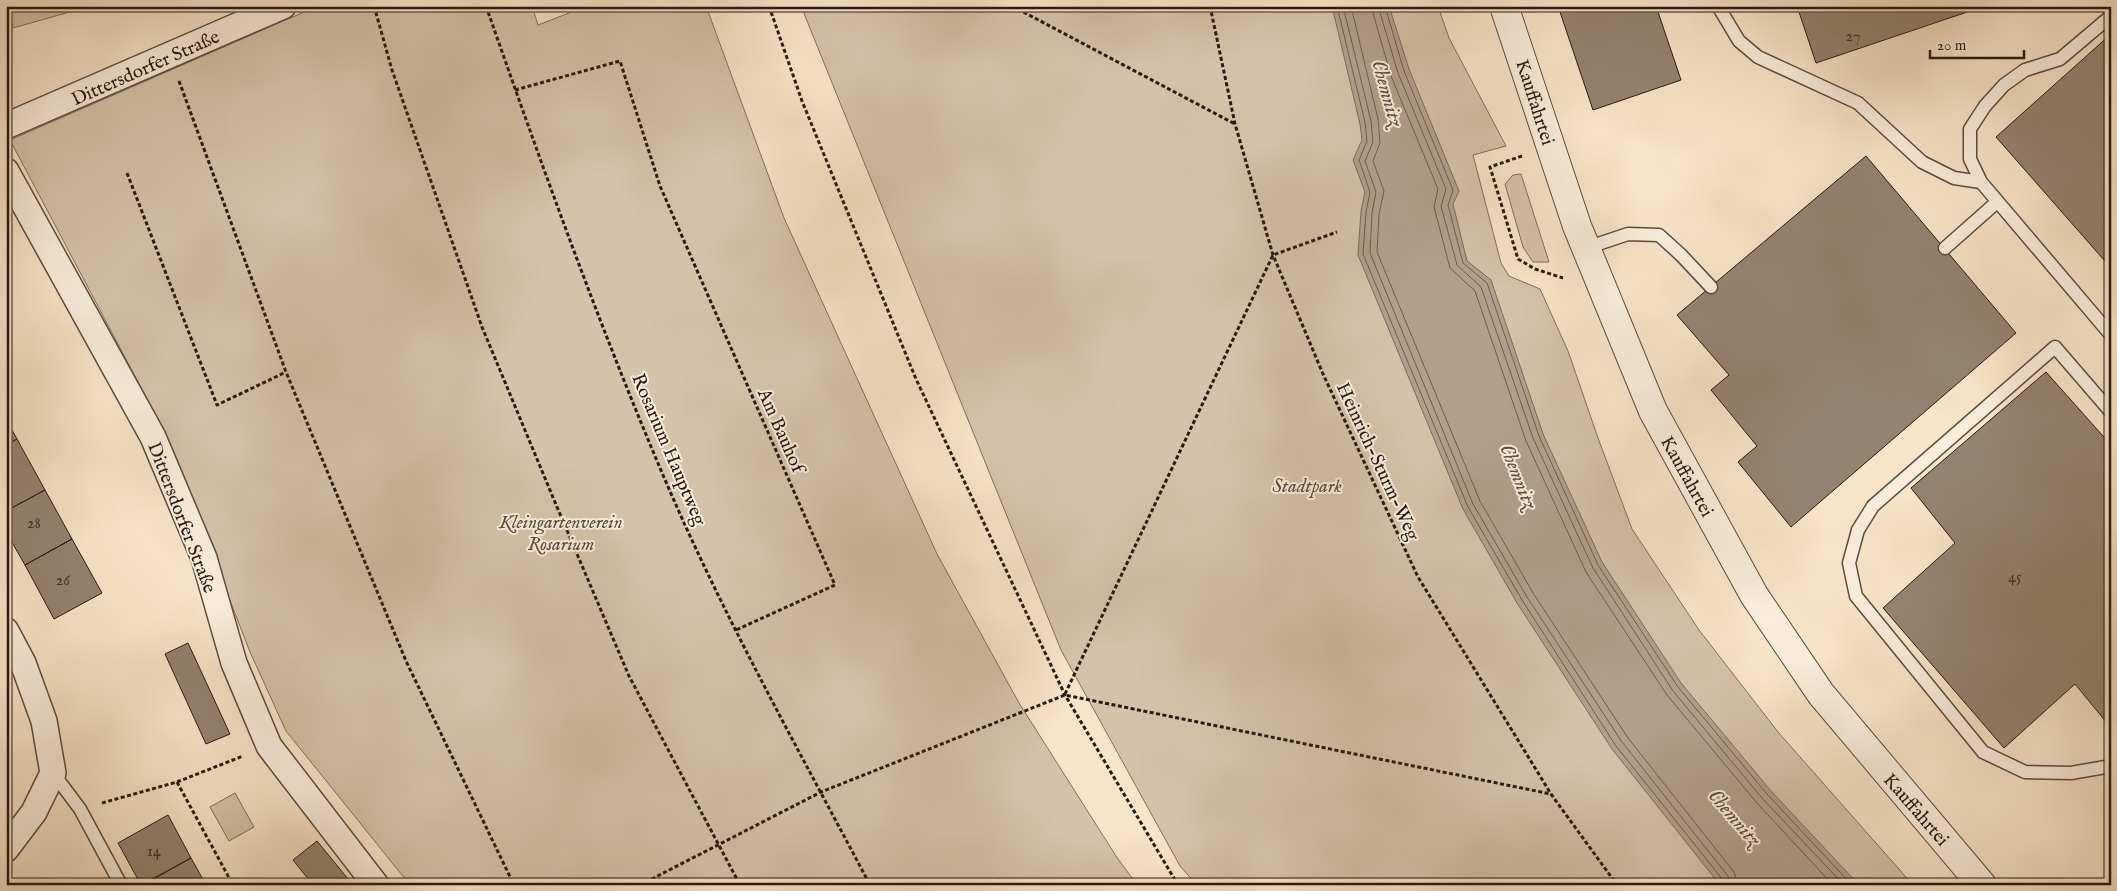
<svg xmlns="http://www.w3.org/2000/svg" width="2117" height="891" font-family="'IM FELL English',serif">
<style>
.green{fill:#d4c2aa;stroke:#7e6e5e}
.water{fill:#b19f8b;stroke:#7a6a5b}
.lines{fill:none;stroke-linecap:round;stroke-linejoin:round}
.shore{stroke:#6c5c4e;stroke-width:1}
.building{fill:#948371;stroke:#271a12}
.service-casing{stroke:#5b4c40;stroke-width:15}
.minor-casing{stroke:#5b4c40;stroke-width:28}
.tertiary-casing{stroke:#5b4c40;stroke-width:30}
.path{stroke:#271a12;stroke-width:3;stroke-dasharray:4 2.5;stroke-linecap:butt}
.service{stroke:#faeddc;stroke-width:12}
.minor{stroke:#faeddc;stroke-width:25}
.tertiary{stroke:#faeddc;stroke-width:28}
.labels{text-anchor:middle;stroke-width:4;stroke-linejoin:round;paint-order:stroke}
.number-label{font-size:16px;fill:#42342a}
.street-label{font-size:19px;fill:#271a12;stroke:#faeddc}
.park-label{font-size:19px;font-style:italic;fill:#5b4c40;stroke:#faeddc}
.water-label{font-size:20px;font-style:italic;fill:#5e4f42;stroke:#faeddc}
</style>
<rect width="100%" height="100%" fill="#f8e4c9"/>
<filter id="stains"><feTurbulence type="fractalNoise" baseFrequency=".004" numOctaves="4"/><feColorMatrix values="0 0 0 0 .2 0 0 0 0 .09 0 0 0 0 .02 0 0 0 .5 -.17"/></filter>
<radialGradient id="worn" r=".72"><stop offset=".6" stop-color="#630" stop-opacity="0"/><stop offset="1" stop-color="#630" stop-opacity=".3"/></radialGradient>
<!-- green -->
<path class="green" d="M9,6H91L13,28Z
M318,6H532L538,25L587,6H706L784,218L937,554L1019,703L1116,856L1137,885H410L286,731L250,652L165,433L10,140Z
M801,6H1438L1449,38L1506,146L1473,155L1501,263L1509,276L1540,289L1568,351L1598,438L1632,529L1699,630L1778,732L1913,885H1197L1180,866L1061,650Z
M1521,174L1549,262H1533L1523,247L1505,184L1513,175Z
M235,793L254,827L229,841L210,807Z"/>
<!-- water -->
<path class="water" d="M1332,6H1389L1409,69L1459,191L1453,204L1467,261L1491,280L1543,434L1602,562L1681,683L1771,791L1859,885H1720L1612,749L1517,603L1463,509L1358,255L1361,211L1365,192L1353,160L1362,140L1360,124Z"/>
<g class="lines">
<!-- shore -->
<path class="shore" d="M1337,6L1365,122L1367,141L1359,160L1370,192L1366,212L1363,254L1468,507L1522,600L1616,746L1723,880L1724,885
M1343,6L1371,121L1373,142L1365,161L1376,192L1372,213L1370,253L1473,504L1527,597L1622,742L1728,876L1730,885
M1351,6L1378,119L1380,143L1373,161L1384,191L1379,214L1377,252L1480,501L1533,593L1628,738L1734,872L1738,885
M1371,6L1391,76L1438,189L1434,207L1450,268L1475,291L1526,441L1586,572L1667,695L1757,803L1833,885
M1378,6L1398,73L1446,189L1441,206L1457,265L1481,287L1533,438L1593,568L1673,691L1762,798L1844,885
M1385,6L1404,71L1453,190L1448,205L1463,263L1487,283L1539,436L1598,565L1678,687L1767,794L1852,885"/>
</g>
<!-- building -->
<path class="building" d="M1558,6H1656L1681,80L1593,110Z
M1797,6H1985L1816,63Z
M2111,34V268L1996,137Z
M1866,156L2016,333L1791,527L1738,462L1757,446L1711,390L1729,375L1677,315Z
M2046,372L2111,445V728L2075,684L2004,748L1883,608L1955,543L1911,488Z
M6,419L17,439L6,445Z
M17,439L45,490L6,511V445Z
M45,490L72,539L25,565L6,532V511Z
M72,539L102,593L54,619L25,565Z
M188,643L230,734L206,744L165,654Z
M168,815L191,858L141,885L118,843Z
M317,841L353,885H313L293,860Z
M191,858L206,885H143Z"/>
<g class="lines">
<!-- service casing -->
<g class="service-casing">
<path id="service" d="M1718,6L1739,41L1758,57L1858,103L1922,162L1954,178L1981,182
M2111,16L2060,59L2025,70L2004,85L1985,106L1970,129V159L1981,182L2111,335
M1586,248L1628,234L1659,235L1681,255L1711,287
M1945,248L1997,202
M2111,412L2055,347L1873,506L1858,530L1849,563L1856,596L1983,752L2025,772L2071,773L2111,766
M53,773L80,809L121,885"/>
</g>
<!-- minor casing -->
<g class="minor-casing">
<path id="minor" d="M6,126L283,6
M6,171L153,437L204,558L234,663L269,746L376,885
M6,631L23,663L44,721L53,773L34,812L6,849"/>
</g>
<!-- tertiary casing -->
<g class="tertiary-casing">
<path id="tertiary" d="M1504,6L1577,226L1653,411L1754,595L1821,694L1982,885"/>
</g>
<!-- path -->
<path class="path" d="M374,6L392,70L482,327L557,507L629,676L740,885
M486,6C543,169 601,331 669,489C728,625 801,754 870,885
M769,6L802,101L916,379L1065,695L1178,885
M1012,6L1235,124
M1210,6L1235,124L1273,255L1323,374L1418,577L1551,794L1617,885
M179,81L286,372L406,661L514,885
M515,90L620,61L660,186L835,585L736,630
M1522,156L1490,167L1518,259L1535,269L1563,278
M127,173L217,405L286,372
M1065,694L1273,255L1337,232
M177,782L233,885
M102,803L177,782L243,756
M640,885L821,792L1065,695L1551,794
M991,885L1000,879L1004,885"/>
<!-- service -->
<use href="#service" class="service"/>
<!-- minor -->
<use href="#minor" class="minor"/>
<!-- tertiary -->
<use href="#tertiary" class="tertiary"/>
</g>
<g class="labels">
<!-- number labels -->
<g class="number-label">
<text x="1853" y="41">27</text>
<text x="34" y="528">28</text>
<text x="2015" y="582">45</text>
<text x="63" y="585">26</text>
<text x="154" y="856">14</text>
</g>
<!-- street labels -->
<g class="street-label">
<text transform="translate(145 67) rotate(-24)" y="7">Dittersdorfer Straße</text>
<text transform="translate(1536 102) rotate(72)" y="7">Kauffahrtei</text>
<text transform="translate(782 430) rotate(66)" y="7">Am Bauhof</text>
<text transform="translate(670 449) rotate(67)" y="7">Rosarium Hauptweg</text>
<text transform="translate(1379 461) rotate(65)" y="7">Heinrich-Sturm-Weg</text>
<text transform="translate(1688 476) rotate(61)" y="7">Kauffahrtei</text>
<text transform="translate(183 517) rotate(69)" y="7">Dittersdorfer Straße</text>
<text transform="translate(1917 809) rotate(49)" y="7">Kauffahrtei</text>
</g>
<!-- park labels -->
<g class="park-label">
<text x="1307" y="492">Stadtpark</text>
<text x="561" y="528">Kleingartenverein<tspan x="561" dy="22">Rosarium</tspan></text>
</g>
<!-- water labels -->
<g class="water-label">
<text transform="translate(1388 93) rotate(74)" y="7">Chemnitz</text>
<text transform="translate(1519 476) rotate(68)" y="7">Chemnitz</text>
<text transform="translate(1735 817) rotate(49)" y="7">Chemnitz</text>
</g>
</g>
<!-- margin -->
<rect width="2117" height="891" fill="none" stroke="#f8e4c9" stroke-width="25"/>
<rect x="8" y="8" width="2102" height="876" fill="none" stroke="#271a12" stroke-width="2.5"/>
<rect x="12" y="12" width="2092" height="866" fill="none" stroke="#271a12"/>
<!-- scale -->
<path d="M1930 50v8h94v-8" fill="none" stroke="#271a12" stroke-width="2.5"/>
<text x="1937" y="50" font-size="15" fill="#271a12" stroke="#faeddc" stroke-width="4" paint-order="stroke">20 m</text>
<rect width="100%" height="100%" filter="url(#stains)"/>
<rect width="100%" height="100%" fill="url(#worn)"/>
</svg>
